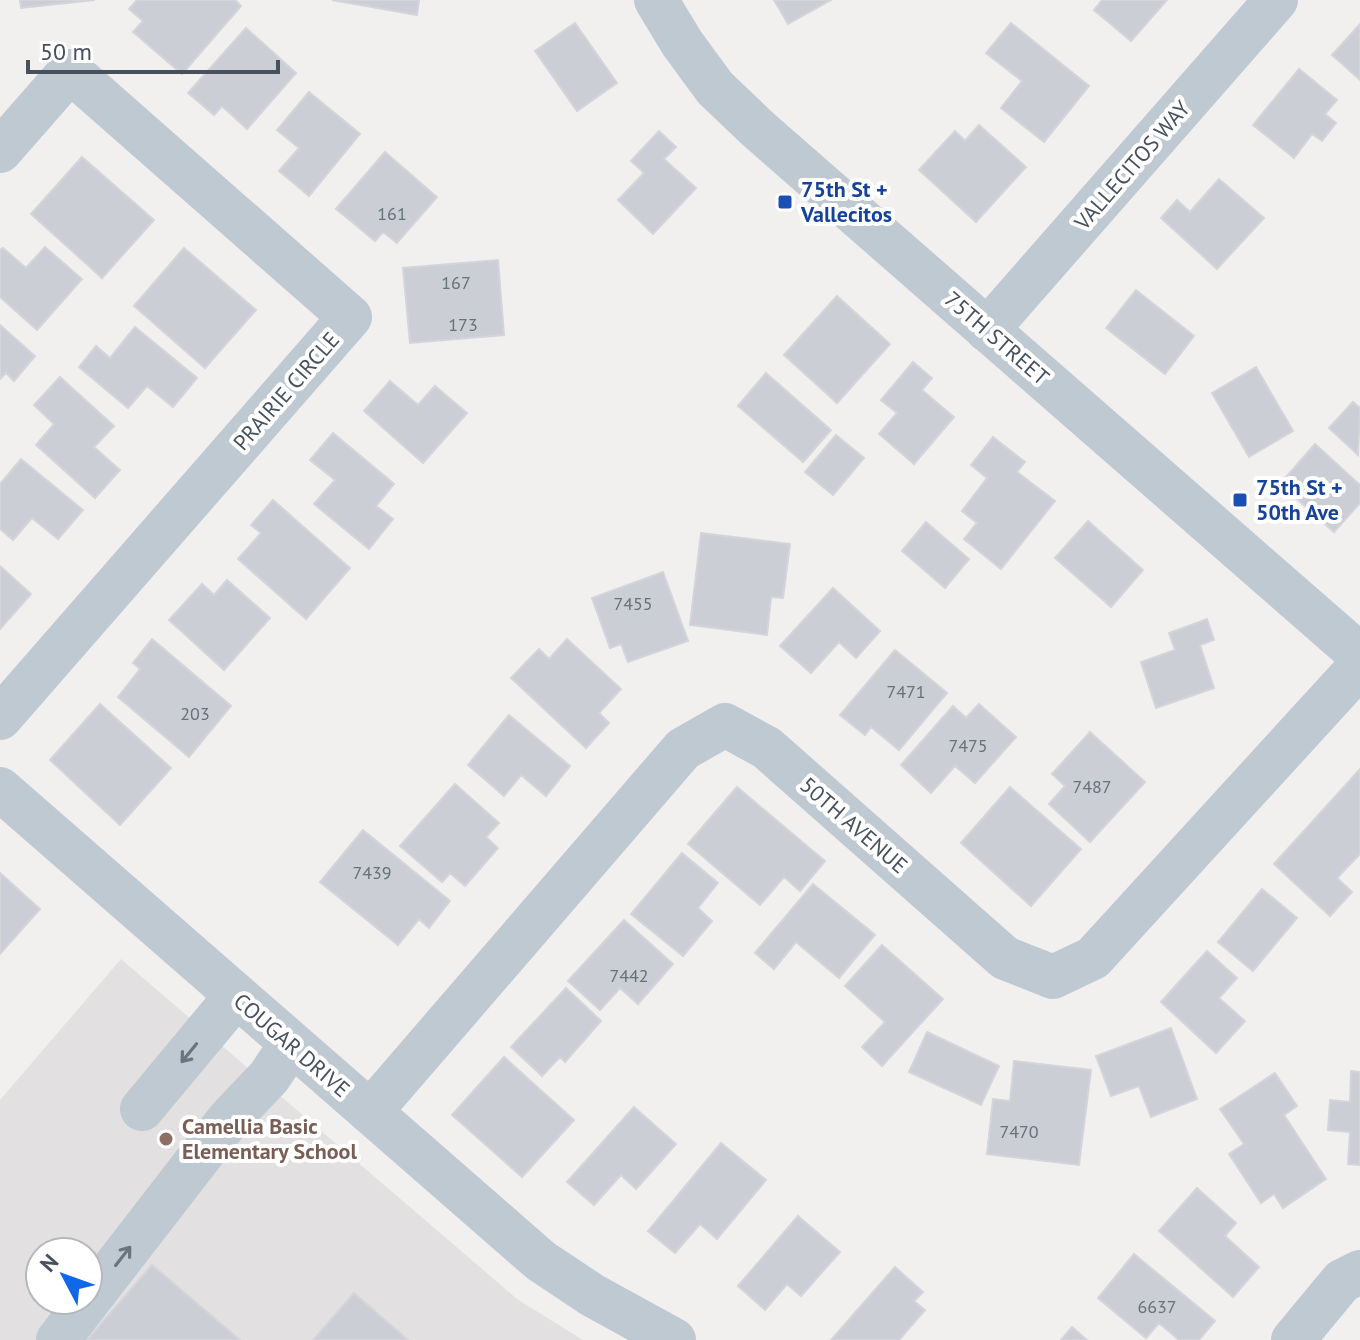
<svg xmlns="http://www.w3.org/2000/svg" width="1360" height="1340" font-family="'PT Sans',sans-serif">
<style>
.education{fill:#e3e0e1;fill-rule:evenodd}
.building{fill:#cbced4;stroke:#d3d5db;stroke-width:2}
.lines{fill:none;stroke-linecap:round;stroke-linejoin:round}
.minor{stroke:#bfc9d2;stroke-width:44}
.oneway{stroke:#6a7580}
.transit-dot{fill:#1a4fb4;stroke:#fff;stroke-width:3}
.education-dot{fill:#8d6e63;stroke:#fff;stroke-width:3}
.labels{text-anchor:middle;stroke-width:8;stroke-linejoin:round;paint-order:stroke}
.number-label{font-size:18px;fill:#67707b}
.street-label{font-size:22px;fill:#46515d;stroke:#fff}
.transit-label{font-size:22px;font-weight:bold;fill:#164399;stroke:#fff;text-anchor:start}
.education-label{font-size:22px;font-weight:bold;fill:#785e54;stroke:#fff;text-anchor:start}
</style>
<rect width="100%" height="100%" fill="#f2efef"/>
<!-- education -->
<path class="education" d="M121,959L517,1299L583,1340H0V1100ZM40,1252H88V1300H40Z"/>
<!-- building -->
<path class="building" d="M20,0H95L21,8Z
M137,0H235L241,6L182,74L133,32L143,21L129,9Z
M332,0H419L417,15Z
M774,0H831L788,24Z
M1102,0H1167L1131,41L1094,10Z
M575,23L617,83L577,111L535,51Z
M1011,23L1089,86L1044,142L1001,108L1022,81L986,53Z
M1360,24V80L1332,55Z
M246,28L296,73L247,129L222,106L214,115L188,93Z
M1299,69L1337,100L1325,114L1336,123L1322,141L1312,134L1294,158L1253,125Z
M309,92L360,134L309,196L279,171L299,148L277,130Z
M979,125L1026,167L976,222L919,170L955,131L965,141Z
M659,131L676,147L664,159L696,188L653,234L618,200L644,173L631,161Z
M385,152L437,197L397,243L383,232L375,241L336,209Z
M82,157L154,220L102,278L31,214Z
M1219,179L1264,218L1217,269L1161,218L1177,200L1190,212Z
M45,247L82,279L37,330L0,297V250L3,248L26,268Z
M184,248L256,310L205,368L134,306Z
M498,260L504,335L410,343L403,268Z
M1136,290L1194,336L1165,374L1106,328Z
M837,296L890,344L837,403L784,355Z
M0,325L35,356L14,381L6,373L0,379Z
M135,327L197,378L173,407L147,386L128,408L79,367L96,346L110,358Z
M913,362L932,378L922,390L954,417L914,464L879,434L897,413L881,400Z
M1256,367L1293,431L1249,457L1212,393Z
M766,373L831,430L803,462L738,406Z
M60,377L114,426L94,447L120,470L95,498L36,445L54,424L34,405Z
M390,381L418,405L435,386L467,413L423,463L364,411Z
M1353,402L1360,408L1358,455L1329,428Z
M333,433L394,484L376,506L393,519L369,549L314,504L335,480L310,460Z
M836,435L864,458L833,495L805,472Z
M993,437L1025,462L1017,472L1055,501L1001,569L964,539L977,523L962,511L987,478L971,465Z
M1315,444L1360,485V503L1334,532L1280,484Z
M21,459L83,510L58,539L32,518L13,540L0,529V484Z
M273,500L350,568L306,619L238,559L261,533L251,525Z
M1088,521L1143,570L1111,607L1055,558Z
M926,522L969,559L945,588L902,551Z
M701,533L790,544L783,598L771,597L767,635L690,625Z
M0,566L31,594L0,629Z
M663,572L688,641L628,662L621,644L610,648L592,598Z
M227,580L270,618L224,670L169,620L202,584L214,595Z
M833,588L880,631L856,658L839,642L811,673L780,646Z
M1207,619L1214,640L1200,645L1214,688L1156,708L1141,662L1175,650L1169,633Z
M152,639L231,706L189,757L118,697L140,669L133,663Z
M567,639L621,689L599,713L609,723L586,748L511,678L539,649L549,659Z
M895,650L947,693L899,750L871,727L865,735L840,715Z
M100,704L171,768L120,825L50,760Z
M979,704L1016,737L975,783L955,766L931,793L901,765L953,706L966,718Z
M509,715L570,766L546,796L521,775L504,796L468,765Z
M1090,732L1145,782L1090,842L1049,804L1065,786L1052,774Z
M1360,769V854L1337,878L1352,892L1330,916L1274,864Z
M455,784L499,823L486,837L498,848L465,886L450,873L442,882L400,846Z
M737,787L825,861L800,891L784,877L760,905L688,844Z
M1010,787L1081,849L1031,906L961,843Z
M363,830L450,901L429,928L419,919L398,945L320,882Z
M682,853L718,883L698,908L712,921L683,956L631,914Z
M0,873L40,909L0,954Z
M813,884L875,935L839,978L796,942L774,969L755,953Z
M1262,889L1297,918L1253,971L1218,942Z
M624,920L673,964L638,1004L620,988L600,1010L568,981Z
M882,945L943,999L882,1066L862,1047L885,1022L845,986Z
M1207,951L1237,978L1219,998L1245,1021L1216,1053L1161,1002Z
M566,988L601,1021L565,1062L560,1057L542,1076L511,1047Z
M1171,1028L1197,1099L1151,1117L1139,1086L1111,1096L1096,1056Z
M927,1032L999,1066L981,1105L909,1072Z
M504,1057L574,1120L522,1177L452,1115Z
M1014,1061L1091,1070L1079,1165L987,1154L993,1099L1010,1101Z
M1351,1071L1360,1072V1165L1348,1164L1350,1132L1328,1130L1330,1100L1350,1102Z
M1275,1073L1297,1106L1284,1115L1326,1179L1283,1208L1274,1194L1261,1203L1229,1154L1244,1144L1220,1109Z
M634,1107L676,1144L636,1189L621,1175L594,1205L567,1182Z
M721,1143L766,1180L717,1239L700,1224L675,1253L648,1231Z
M1197,1188L1236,1223L1225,1236L1259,1267L1233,1297L1159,1231Z
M798,1216L840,1252L801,1296L787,1284L765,1310L738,1286Z
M1134,1254L1215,1321L1199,1340H1179L1159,1323L1146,1338L1098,1298Z
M152,1265L240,1340H87Z
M895,1267L923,1292L914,1301L925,1310L899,1340H831Z
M354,1293L408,1340H313Z
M1072,1327L1087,1340H1061Z"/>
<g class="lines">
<!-- minor -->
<path class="minor" d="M656,0L682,43L715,88L758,129L1360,655
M0,151L70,71L350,317L0,718
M987,330L1276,0
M0,789L541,1261L592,1295L674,1340
M142,1109L236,996
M370,1112L683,749L725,725L767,748L1005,958L1053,977L1093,958L1360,666
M58,1340L229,1119L269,1077L291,1044
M1293,1340L1342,1281L1360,1272"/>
</g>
<!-- one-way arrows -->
<defs><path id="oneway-shaft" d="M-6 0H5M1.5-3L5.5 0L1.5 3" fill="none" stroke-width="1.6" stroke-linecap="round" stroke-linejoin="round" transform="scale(2)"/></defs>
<g class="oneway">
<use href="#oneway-shaft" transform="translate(189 1053) rotate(129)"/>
<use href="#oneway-shaft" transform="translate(123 1256) rotate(-52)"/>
</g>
<!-- markers -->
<g class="transit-dot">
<rect x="777" y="194" width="16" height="16" rx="4"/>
<rect x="1232" y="492" width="16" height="16" rx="4"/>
</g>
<circle class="education-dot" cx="166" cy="1139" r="8"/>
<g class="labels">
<!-- number labels -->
<g class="number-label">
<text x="392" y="220">161</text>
<text x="456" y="289">167</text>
<text x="463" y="331">173</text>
<text x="633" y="610">7455</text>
<text x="906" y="698">7471</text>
<text x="195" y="720">203</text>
<text x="968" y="752">7475</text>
<text x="1092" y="793">7487</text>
<text x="372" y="879">7439</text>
<text x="629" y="982">7442</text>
<text x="1019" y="1138">7470</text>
<text x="1157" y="1313">6637</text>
</g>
<!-- street labels -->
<g class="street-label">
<text transform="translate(1132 165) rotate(-49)" y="8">VALLECITOS WAY</text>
<text transform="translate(997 338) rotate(41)" y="8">75TH STREET</text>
<text transform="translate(286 391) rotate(-49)" y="8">PRAIRIE CIRCLE</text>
<text transform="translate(854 825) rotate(41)" y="8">50TH AVENUE</text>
<text transform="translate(292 1045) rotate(41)" y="8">COUGAR DRIVE</text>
</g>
<!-- transit labels -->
<g class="transit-label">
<text x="801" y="197">75th St +<tspan x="801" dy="25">Vallecitos</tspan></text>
<text x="1256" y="495">75th St +<tspan x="1256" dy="25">50th Ave</tspan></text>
</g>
<!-- education labels -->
<g class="education-label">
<text x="182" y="1134">Camellia Basic<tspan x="182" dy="25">Elementary School</tspan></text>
</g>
</g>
<!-- north arrow -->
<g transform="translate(64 1276) rotate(311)"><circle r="38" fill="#ffffff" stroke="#b5b9be" stroke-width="2"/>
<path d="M0-6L14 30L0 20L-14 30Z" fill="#1167e9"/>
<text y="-12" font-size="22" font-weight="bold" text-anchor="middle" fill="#46515d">N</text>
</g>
<!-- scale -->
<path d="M28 60v12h250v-12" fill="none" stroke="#46515d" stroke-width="4"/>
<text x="40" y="60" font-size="24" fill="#46515d" stroke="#ffffff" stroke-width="6" paint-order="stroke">50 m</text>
</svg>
